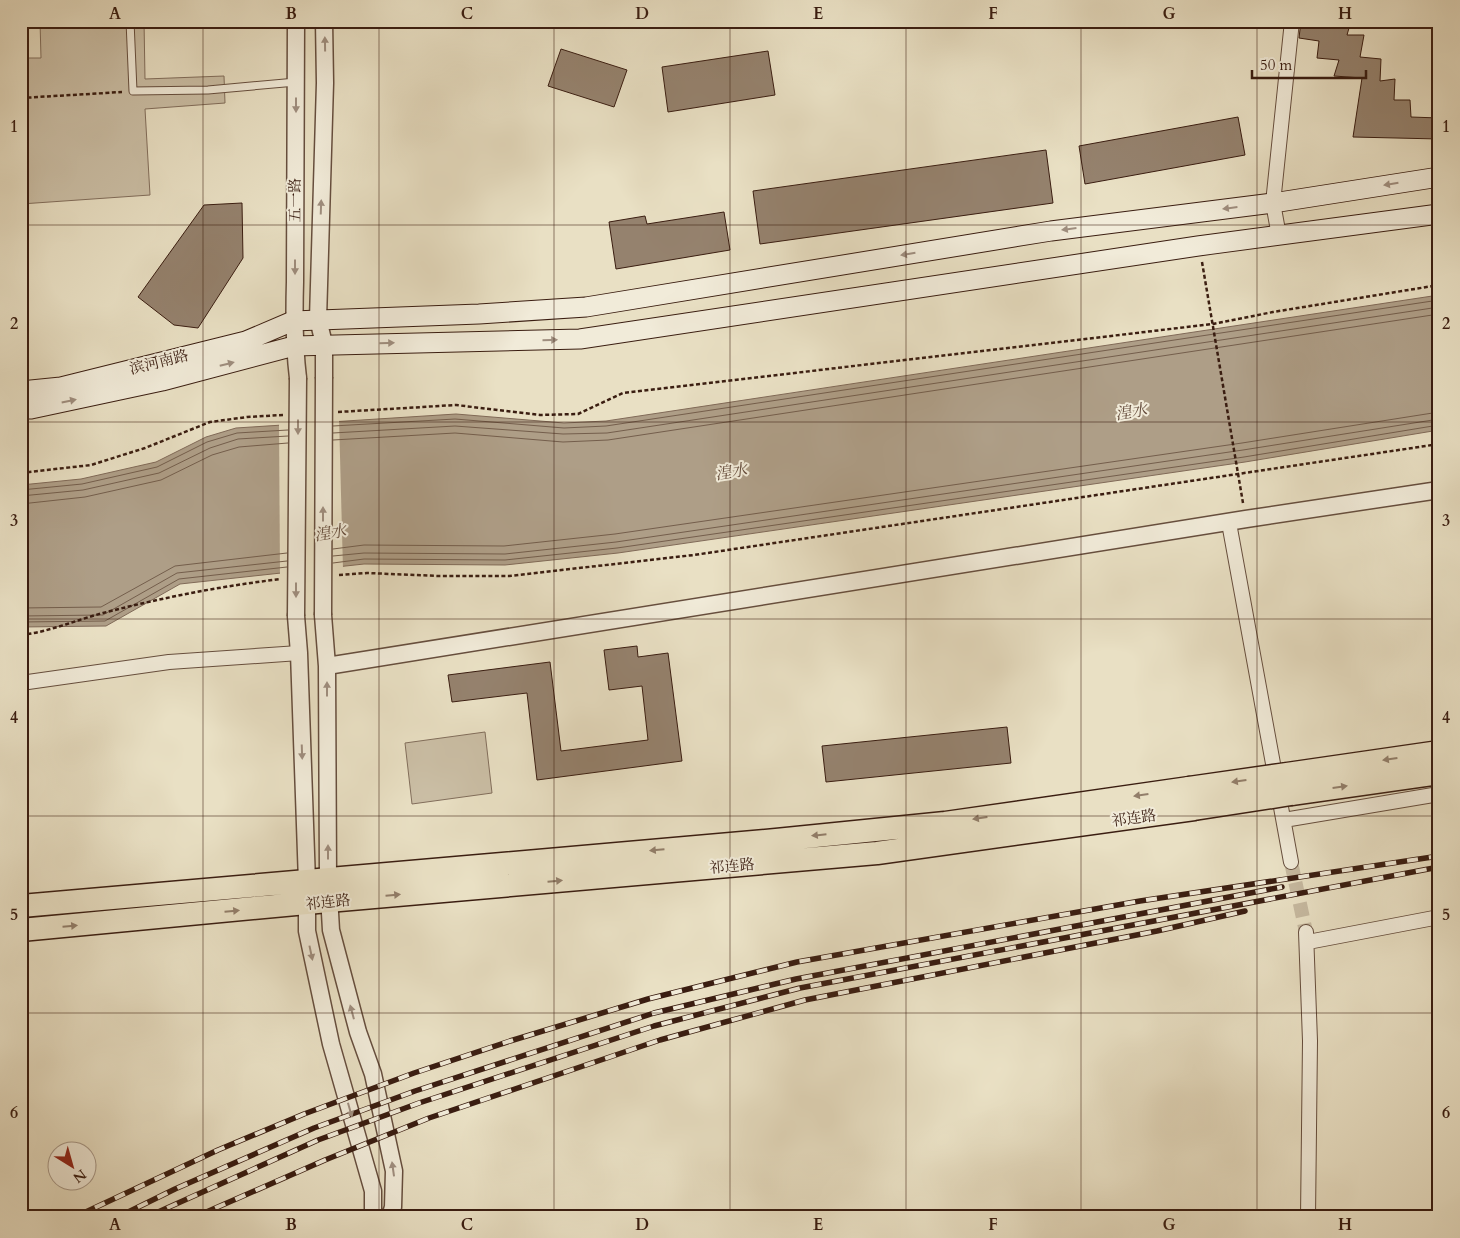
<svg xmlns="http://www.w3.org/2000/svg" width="1460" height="1238" font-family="Cardo,'Noto Serif SC',serif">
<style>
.green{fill:#cbbfa6;stroke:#826e5c}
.water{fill:#ae9e87;stroke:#806a58}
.pier{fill:#e9e0c4}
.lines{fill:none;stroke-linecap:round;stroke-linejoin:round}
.shore{stroke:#745e4c;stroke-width:1}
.building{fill:#95826e;stroke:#3a1d11}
.minor-tunnel{stroke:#c6b9a0;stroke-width:14;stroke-dasharray:14 7;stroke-linecap:butt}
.service-casing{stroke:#664e3e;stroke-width:9}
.minor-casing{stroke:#664e3e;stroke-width:16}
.tertiary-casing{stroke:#664e3e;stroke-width:19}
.secondary-casing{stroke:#3a1d11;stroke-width:21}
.trunk-casing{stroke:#3a1d11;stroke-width:25}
.path{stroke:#3a1d11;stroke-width:2.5;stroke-dasharray:4 2.5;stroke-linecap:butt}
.service{stroke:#f1ebd9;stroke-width:7}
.minor{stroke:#f1ebd9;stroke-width:14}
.tertiary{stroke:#f1ebd9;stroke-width:16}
.secondary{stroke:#f1ebd9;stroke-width:19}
.trunk{stroke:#e9e0c4;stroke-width:22}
.rail-casing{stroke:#3a1d11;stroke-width:5.5}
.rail{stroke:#f1ebd9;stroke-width:4;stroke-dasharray:11;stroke-linecap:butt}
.tertiary-bridge-casing{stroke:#664e3e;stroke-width:19;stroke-linecap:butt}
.trunk-bridge-casing{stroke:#3a1d11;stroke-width:25;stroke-linecap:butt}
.tertiary-bridge{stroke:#f1ebd9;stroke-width:16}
.trunk-bridge{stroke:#e9e0c4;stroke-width:22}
.oneway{fill:#9f8e7f}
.oneway2{fill:#927e6a}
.grid{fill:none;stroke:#3a1d11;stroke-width:1;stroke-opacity:0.55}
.labels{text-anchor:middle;stroke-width:4;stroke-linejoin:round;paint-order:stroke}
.street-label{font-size:15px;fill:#3a1d11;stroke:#f1ebd9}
.water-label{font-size:16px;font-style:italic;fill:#634a3a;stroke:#f1ebd9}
.neatline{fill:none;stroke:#3a1d11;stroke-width:2}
.grid-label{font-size:16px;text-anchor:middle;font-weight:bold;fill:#3a1d11}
</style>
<rect width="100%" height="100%" fill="#e9e0c4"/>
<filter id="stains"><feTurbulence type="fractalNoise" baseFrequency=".004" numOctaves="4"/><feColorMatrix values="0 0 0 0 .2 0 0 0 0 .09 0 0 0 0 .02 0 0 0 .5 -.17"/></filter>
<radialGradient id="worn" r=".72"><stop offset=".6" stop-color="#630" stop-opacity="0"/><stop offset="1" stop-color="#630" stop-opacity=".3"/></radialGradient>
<!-- green -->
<path class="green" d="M40,21H144L145,79L224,76L225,103L145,109L150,195L21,204V58H41Z
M485,732L492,793L412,804L405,743Z"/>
<!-- water -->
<path class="water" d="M1439,295V430L1245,462L618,553L505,565L364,564L180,584L106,626L21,627V485L81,479L156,462L206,437L236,428L456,414L564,423L606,421Z"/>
<!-- pier -->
<path class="pier" d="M339,418L343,569L280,576L279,423Z"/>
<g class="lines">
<!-- shore -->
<path class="shore" d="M333,426L455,419L564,428L606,426L1439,300
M333,433L455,426L563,434L607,433L1439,307
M333,440L455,433L563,442L608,440L1439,314
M21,490L82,484L157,467L207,442L237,433L288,430
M21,496L83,490L159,473L210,448L238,439L288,436
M21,504L85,497L161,480L212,455L239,447L288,443
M333,549L364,545L504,546L615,534L1242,443L1439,412
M333,556L364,553L505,554L616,542L1243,450L1439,419
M333,563L364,559L505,560L617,548L1244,457L1439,425
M21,608L101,607L175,566L287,553
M21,616L103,615L177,573L287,561
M21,622L105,621L179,579L287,567"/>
</g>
<!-- building -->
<path class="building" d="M1301,21H1351L1347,35H1364L1360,57L1381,59L1380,81L1395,79L1394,100H1410L1411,117L1439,118V139L1353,137L1362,78L1334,76L1339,60L1317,58L1319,41L1299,38Z
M561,49L627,70L614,107L548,86Z
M768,51L775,95L668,112L662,67Z
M1238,117L1245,155L1085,184L1079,146Z
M1046,150L1053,203L760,244L753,191Z
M242,203L243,258L198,328L174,325L138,297L204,205Z
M724,212L730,250L616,269L609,222L645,216L647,224Z
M637,646L638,657L668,653L682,761L537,780L527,693L452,702L448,675L550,662L561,751L648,740L642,686L609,690L604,650Z
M1007,727L1011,763L826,782L822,746Z"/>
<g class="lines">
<!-- minor-tunnel -->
<path class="minor-tunnel" d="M1291,862L1306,932"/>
<!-- service casing -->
<g class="service-casing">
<path id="service" d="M130,21L133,91L208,90L296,82"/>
</g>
<!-- minor casing -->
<g class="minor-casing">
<path id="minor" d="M1279,236L1273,203L1292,21
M1229,523L1291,862
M21,683L169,662L299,653
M1284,820L1439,794
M1306,932L1310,1041L1308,1217
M1308,942L1439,917"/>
</g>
<!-- tertiary casing -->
<g class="tertiary-casing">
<path id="tertiary" d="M296,21L295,282C294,315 294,346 298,378
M324,377V344L318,319L325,83L324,21
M323,615L327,666L328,879L331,930L358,1032L373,1074L394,1171L393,1207L390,1217
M296,616L299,653L307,882V931L331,1044L373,1191V1217
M327,666L1246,519L1439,490"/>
</g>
<!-- secondary casing -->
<g class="secondary-casing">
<path id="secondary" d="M21,391L61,387L246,341L293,321L479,314L586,307L1051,231L1273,203L1439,177
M21,409H31L162,381L294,346L580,339L1198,246L1439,214"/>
</g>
<!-- trunk casing -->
<g class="trunk-casing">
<path id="trunk" d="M1287,774L1439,752
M1291,794L1439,773
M21,906L776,840L945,823L1189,788
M21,930L328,901L877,853L1194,809"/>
</g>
<!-- path -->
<path class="path" d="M21,98L122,92
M1202,262L1243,503
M338,412L456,405L540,415L578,414L623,393L1213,324L1273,312L1439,285
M21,473L91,465L145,448L210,422L247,417L283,415
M339,575L367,573L439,576H509L694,555L1439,444
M21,635C49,632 76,620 103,613C161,598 221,586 281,579"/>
<!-- service -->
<use href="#service" class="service"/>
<!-- minor -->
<use href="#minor" class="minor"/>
<!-- tertiary -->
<use href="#tertiary" class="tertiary"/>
<!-- secondary -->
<use href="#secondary" class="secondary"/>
<!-- trunk -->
<use href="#trunk" class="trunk"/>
<!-- rail casing -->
<g class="rail-casing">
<path id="rail" d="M75,1217L218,1150L304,1114L414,1073L510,1041L648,999L797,962L1140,901L1439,856
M118,1217L175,1189L314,1128L415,1091L654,1013L796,979L1282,887
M147,1217L318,1140L419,1103L654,1026L800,988L1439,867
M195,1217L325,1160L429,1118L660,1040L805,1000L1157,931L1245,911"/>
</g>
<!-- rail -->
<use href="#rail" class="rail"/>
<!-- tertiary-bridge casing -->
<g class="tertiary-bridge-casing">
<path id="tertiary-bridge" d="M323,615L324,377
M296,616L298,378"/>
</g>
<!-- trunk-bridge casing -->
<g class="trunk-bridge-casing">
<path id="trunk-bridge" d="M1189,788L1287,774
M1194,809L1291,794"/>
</g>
<!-- tertiary-bridge -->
<use href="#tertiary-bridge" class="tertiary-bridge"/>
<!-- trunk-bridge -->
<use href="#trunk-bridge" class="trunk-bridge"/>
</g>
<!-- one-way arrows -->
<defs><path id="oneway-solid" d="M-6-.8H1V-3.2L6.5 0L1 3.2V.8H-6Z" transform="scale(1.25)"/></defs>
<g class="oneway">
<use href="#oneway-solid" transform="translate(325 44) rotate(-91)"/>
<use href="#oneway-solid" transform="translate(296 105) rotate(90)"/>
<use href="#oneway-solid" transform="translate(1391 184) rotate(171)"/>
<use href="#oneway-solid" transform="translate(321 207) rotate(-88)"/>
<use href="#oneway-solid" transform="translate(1230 208) rotate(173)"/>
<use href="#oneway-solid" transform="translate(1069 229) rotate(173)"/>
<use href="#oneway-solid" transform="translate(908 254) rotate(171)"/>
<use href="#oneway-solid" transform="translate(295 267) rotate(90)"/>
<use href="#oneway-solid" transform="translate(550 340) rotate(-1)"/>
<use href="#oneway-solid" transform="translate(387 343) rotate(-1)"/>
<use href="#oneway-solid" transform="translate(227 364) rotate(-14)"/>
<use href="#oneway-solid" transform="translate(69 401) rotate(-12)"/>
<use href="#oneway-solid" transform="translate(298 427) rotate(90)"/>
<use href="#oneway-solid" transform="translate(323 514) rotate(-90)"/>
<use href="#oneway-solid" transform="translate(296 590) rotate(90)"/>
<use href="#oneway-solid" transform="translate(327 689) rotate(-90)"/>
<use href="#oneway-solid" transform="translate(302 752) rotate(88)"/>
<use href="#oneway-solid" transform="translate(328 852) rotate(-90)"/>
<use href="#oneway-solid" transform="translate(311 953) rotate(78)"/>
<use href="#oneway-solid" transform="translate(352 1012) rotate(-105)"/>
<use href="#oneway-solid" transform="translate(350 1110) rotate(74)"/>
<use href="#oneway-solid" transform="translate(393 1169) rotate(-98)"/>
</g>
<g class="oneway2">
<use href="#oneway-solid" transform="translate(1390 759) rotate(172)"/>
<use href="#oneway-solid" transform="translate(1239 781) rotate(172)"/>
<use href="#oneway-solid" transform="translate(1340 787) rotate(-8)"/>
<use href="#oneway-solid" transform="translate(1141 795) rotate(172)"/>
<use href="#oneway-solid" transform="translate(980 818) rotate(172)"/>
<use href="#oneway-solid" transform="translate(819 835) rotate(174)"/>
<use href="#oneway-solid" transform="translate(657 850) rotate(175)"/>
<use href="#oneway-solid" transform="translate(555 881) rotate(-5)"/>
<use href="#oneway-solid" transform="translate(393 895) rotate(-5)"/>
<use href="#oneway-solid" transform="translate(232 911) rotate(-5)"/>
<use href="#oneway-solid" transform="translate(70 926) rotate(-5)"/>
</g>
<!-- grid -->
<path class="grid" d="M203,21V1217M379,21V1217M554,21V1217M730,21V1217M906,21V1217M1081,21V1217M1257,21V1217M21,225H1439M21,422H1439M21,619H1439M21,816H1439M21,1013H1439"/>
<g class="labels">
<!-- street labels -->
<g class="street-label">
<text transform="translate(295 200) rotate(-90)" y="5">五一路</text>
<text transform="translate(159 362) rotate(-14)" y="5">滨河南路</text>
<text transform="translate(1134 818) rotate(-8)" y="5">祁连路</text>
<text transform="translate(732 866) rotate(-5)" y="5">祁连路</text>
<text transform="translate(328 902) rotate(-6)" y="5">祁连路</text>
</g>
<!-- water labels -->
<g class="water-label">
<text transform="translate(1131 411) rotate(-9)" y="6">湟水</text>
<text transform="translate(731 471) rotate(-9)" y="6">湟水</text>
<text transform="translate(330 532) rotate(-9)" y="6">湟水</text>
</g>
</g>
<!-- margin -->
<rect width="1460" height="1238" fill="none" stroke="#e9e0c4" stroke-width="55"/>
<!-- north arrow -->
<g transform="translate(72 1166) rotate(143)"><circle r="24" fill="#f1ebd9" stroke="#a89989"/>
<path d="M0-4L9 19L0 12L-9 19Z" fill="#8f2418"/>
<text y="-8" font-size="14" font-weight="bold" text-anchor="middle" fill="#3a1d11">N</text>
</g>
<!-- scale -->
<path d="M1252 70v8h114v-8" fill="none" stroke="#3a1d11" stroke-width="2.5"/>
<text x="1260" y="70" font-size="15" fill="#3a1d11" stroke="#f1ebd9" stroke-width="4" paint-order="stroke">50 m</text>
<rect x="28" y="28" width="1404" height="1182" class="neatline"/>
<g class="grid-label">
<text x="115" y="19">A</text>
<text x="291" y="19">B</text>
<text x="467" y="19">C</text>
<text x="642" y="19">D</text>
<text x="818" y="19">E</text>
<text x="993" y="19">F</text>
<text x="1169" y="19">G</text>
<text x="1345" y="19">H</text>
<text x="14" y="132">1</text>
<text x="1446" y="132">1</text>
<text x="14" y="329">2</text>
<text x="1446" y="329">2</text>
<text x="14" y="526">3</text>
<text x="1446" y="526">3</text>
<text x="14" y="723">4</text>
<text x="1446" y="723">4</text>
<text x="14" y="920">5</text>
<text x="1446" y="920">5</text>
<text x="14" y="1118">6</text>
<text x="1446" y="1118">6</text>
<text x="115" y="1230">A</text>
<text x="291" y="1230">B</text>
<text x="467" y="1230">C</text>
<text x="642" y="1230">D</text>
<text x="818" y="1230">E</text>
<text x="993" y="1230">F</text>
<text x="1169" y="1230">G</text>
<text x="1345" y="1230">H</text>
</g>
<rect width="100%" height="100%" filter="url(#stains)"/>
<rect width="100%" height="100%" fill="url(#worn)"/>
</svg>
